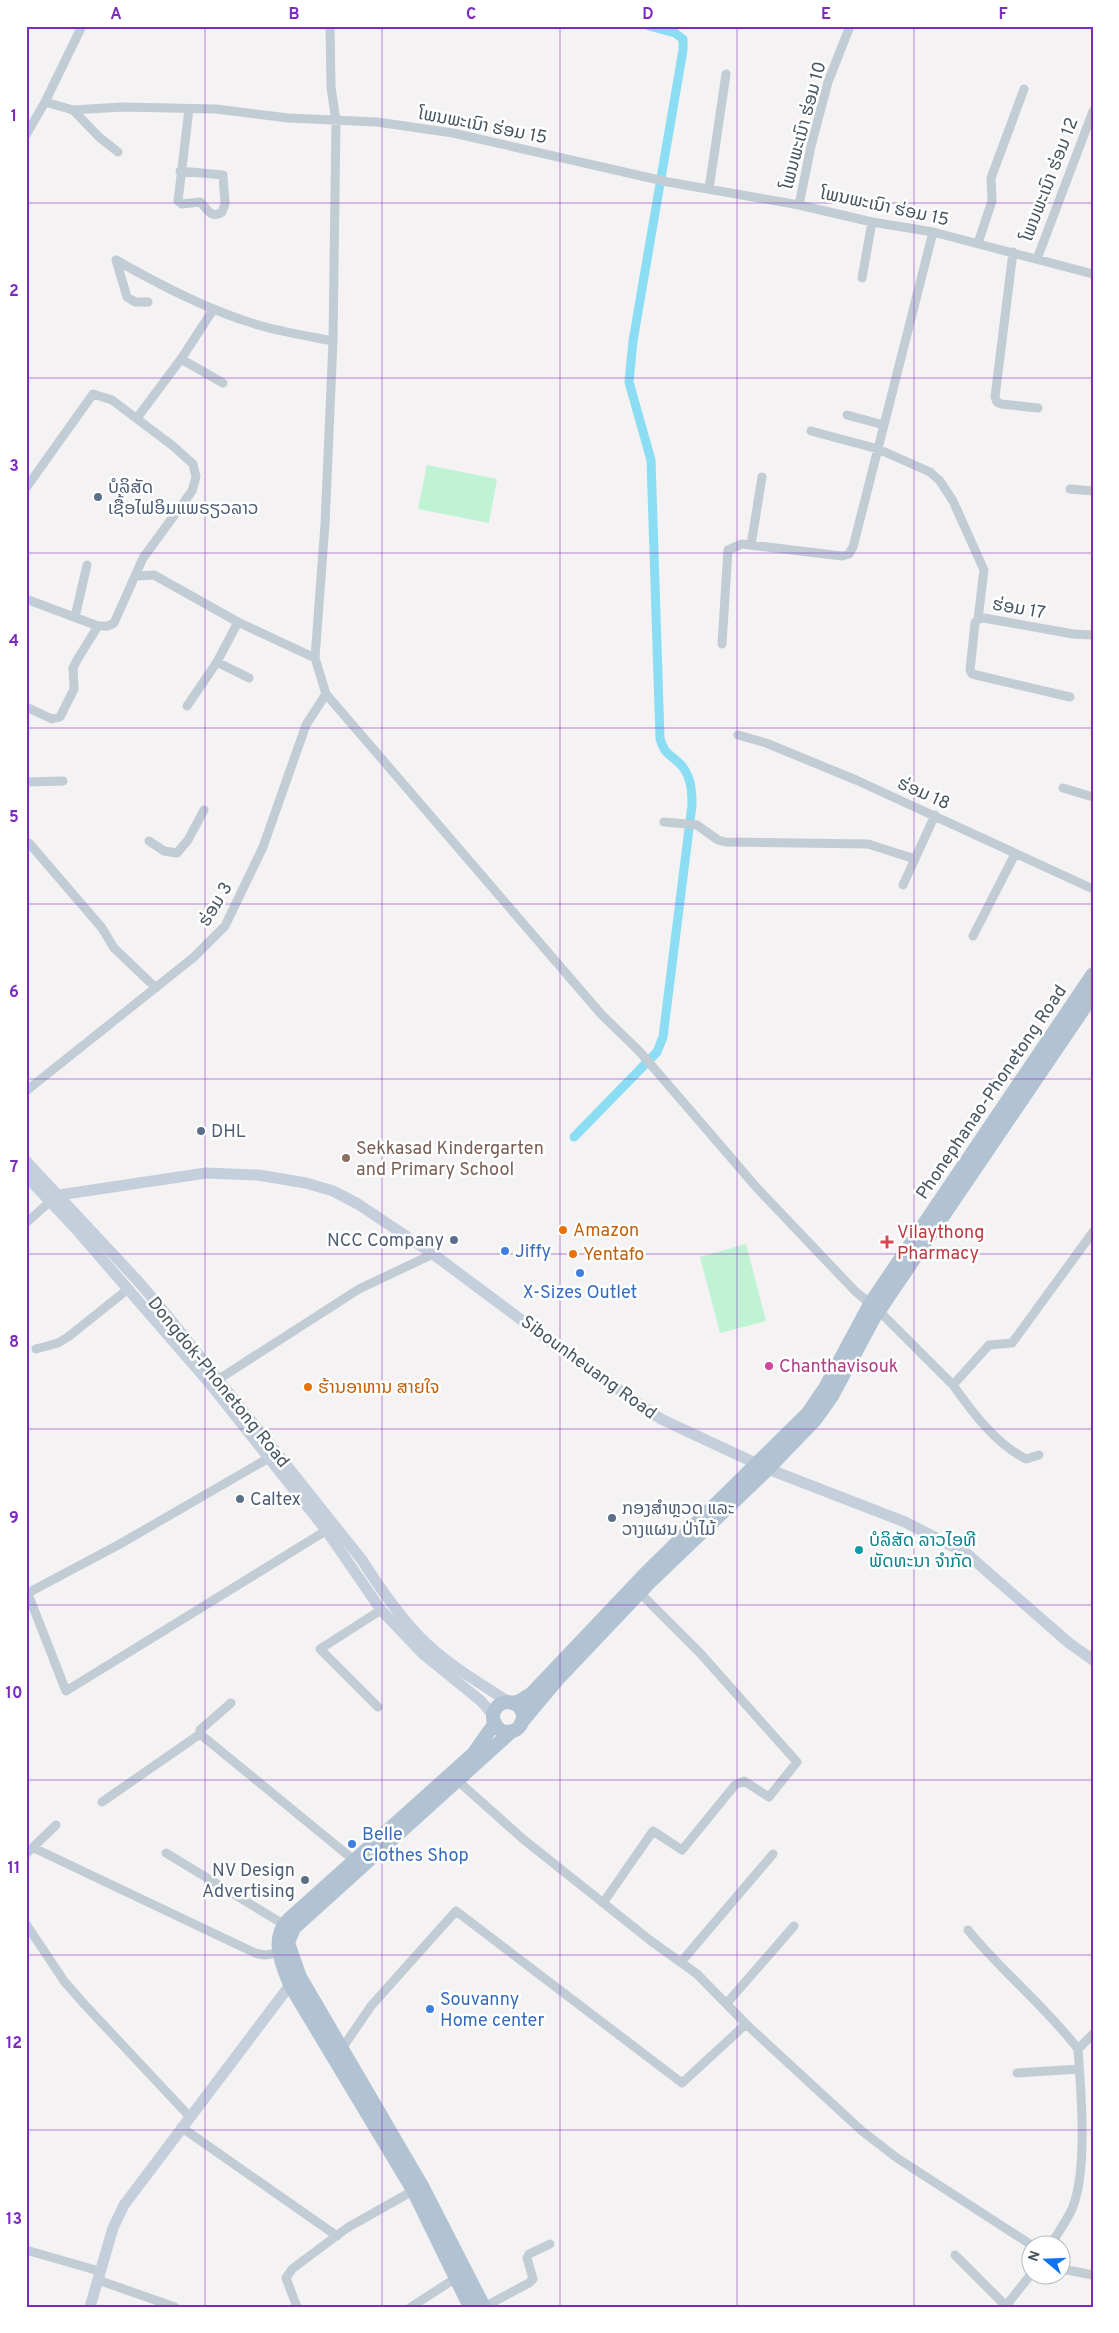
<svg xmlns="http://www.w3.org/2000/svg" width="1119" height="2333" font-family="Overpass,'Noto Sans Lao',sans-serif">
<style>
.green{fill:#bff3d3}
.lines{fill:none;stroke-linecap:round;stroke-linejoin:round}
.canal{stroke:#8addf2;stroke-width:9}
.street{stroke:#c2ccd4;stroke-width:9}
.secondary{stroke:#c4cfdb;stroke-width:11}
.primary{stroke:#b1c2d2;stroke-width:14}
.grid{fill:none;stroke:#7b2cbf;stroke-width:1;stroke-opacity:0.55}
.service-dot{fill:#5c6f8a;stroke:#fff;stroke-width:2}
.education-dot{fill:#8d6e63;stroke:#fff;stroke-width:2}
.food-dot{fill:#e8710a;stroke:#fff;stroke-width:2}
.health-dot{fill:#e0444e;stroke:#fff;stroke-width:2}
.shop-dot{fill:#3f7fe0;stroke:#fff;stroke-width:2}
.hotel-dot{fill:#d1479c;stroke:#fff;stroke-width:2}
.culture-dot{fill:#0f9aa8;stroke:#fff;stroke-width:2}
.labels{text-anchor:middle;stroke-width:5;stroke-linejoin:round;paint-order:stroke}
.street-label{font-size:18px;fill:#485661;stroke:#fff}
.service-label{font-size:18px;fill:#4e5e75;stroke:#fff;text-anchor:start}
.education-label{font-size:18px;fill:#785e54;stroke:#fff;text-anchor:start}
.food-label{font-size:18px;fill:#c56008;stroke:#fff;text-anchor:start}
.health-label{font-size:18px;fill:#be3a42;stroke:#fff;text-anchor:start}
.shop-label{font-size:18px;fill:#366cbe;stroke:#fff;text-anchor:start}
.hotel-label{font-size:18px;fill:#b23c85;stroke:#fff;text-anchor:start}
.culture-label{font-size:18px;fill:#0d838f;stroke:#fff;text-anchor:start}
.neatline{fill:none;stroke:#7b2cbf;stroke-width:2}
.grid-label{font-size:16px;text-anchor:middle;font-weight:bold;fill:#7b2cbf}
</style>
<rect width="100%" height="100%" fill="#f4f2f2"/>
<!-- green -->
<path class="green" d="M427,465L497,479L489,523L418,509Z
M746,1244L766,1321L720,1333L700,1257Z"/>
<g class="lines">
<!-- canal -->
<path class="canal" d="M574,1137L657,1052L663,1037L692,805C692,791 691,777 682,766C671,754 664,755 660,738L651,460L629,382L633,341L683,50V39L675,33L649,26"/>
<!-- street -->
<path class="street" d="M330,26L331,87L336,121L333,341L325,524L315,658L326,694L601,1014L640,1052L757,1188L855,1291L879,1311L953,1385L989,1345L1012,1343L1093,1232
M45,102L73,110L122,107L216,109L288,118L377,122L453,133L668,182L799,205L872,222L933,232L1093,274
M73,110L99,137L118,152
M26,135L45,102L82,26
M180,171L223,175L225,204L222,212C211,220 207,208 200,202L182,204L178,201L189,109
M709,189L726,74
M799,205L811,146L828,82L850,26
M978,243L992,201L991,178L1024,89
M1013,252L995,397L997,402L1001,404L1038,408
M1037,259L1093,111
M116,260C162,286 208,310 258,325C282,332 308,336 333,341
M116,260L127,297L135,302H148
M862,278L872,222
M181,359L223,383
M847,415L884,425
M137,418L181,359L213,310
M811,431L878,449L930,472L940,481L953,501L984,570L978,619
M26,488L93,394L112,400L173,446L193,464L196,477L192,491L143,558L114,623L108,626H98L26,599
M1070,489L1093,491
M751,545L762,477
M136,576L154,575L238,622L315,658
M75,617L87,565
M722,644L728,550L742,544L842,556L849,554L853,547L933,232
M217,662L249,678
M1070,697L972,674L970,670L975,623L978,619L984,618L1073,634L1093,635
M187,706L217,662L238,622
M26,707L52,719L60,717L74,689L73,668L77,660L98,626
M738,735L766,743L856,780L1093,889
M26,782L63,781
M1063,788L1093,797
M664,822L697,825L718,840L726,842L868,844L915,859
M149,841L164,851L177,853L188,840L204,810
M29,843L102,928L114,948L156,988
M903,885L935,815
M973,936L1015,854
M26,1091L194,957L225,926L263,847L306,725L326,694
M26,1223L54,1198
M36,1349L58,1343L68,1337L128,1289
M219,1379L359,1289L433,1254
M953,1385C972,1412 996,1444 1026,1459L1039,1455
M26,1594L120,1544L274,1455
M28,1594L66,1691L332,1527
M378,1707L320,1649L381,1610
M200,1734L355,1861
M458,1781L523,1839L651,1941L697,1974L746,2024L862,2131L897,2158L1033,2246
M102,1802L200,1734V1730L231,1703
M34,1848L255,1953L264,1955L279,1953
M166,1853L288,1927
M26,1854L56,1825
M603,1903L653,1831L682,1850L735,1785L744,1781L769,1797L797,1762L700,1653L640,1593
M26,1924L64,1981L85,2005L190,2117
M968,1930C1002,1972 1045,2006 1078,2049
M681,1962L773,1854
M727,2003L794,1926
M341,2050L371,2006L456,1911L682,2083L746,2024
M1017,2073L1079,2069
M181,2127L337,2236
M1050,2246C1057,2234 1066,2222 1072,2209C1088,2172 1081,2091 1078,2049L1093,2034
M26,2250L99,2271
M955,2255L1006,2306
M1062,2269L1093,2275
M98,2280L175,2307
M297,2307L286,2278L292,2269L347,2228L416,2189
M411,2307L456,2278
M484,2307L529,2283L533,2279L527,2258L529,2254L550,2244
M1005,2307L1032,2273"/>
<!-- secondary -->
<path class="secondary" d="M26,1161L137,1280L166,1314L362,1560C379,1587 397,1613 419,1636C445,1663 478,1682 509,1702
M26,1176L75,1228L211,1385L326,1530L381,1610L423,1654L481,1701L493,1715
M59,1195L206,1173L258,1175L306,1183L333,1191L358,1204L433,1254L555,1345L661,1419L768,1469L905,1522L966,1553L1069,1643L1093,1660
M90,2307L113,2228L124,2205L290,1985"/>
<!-- primary -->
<path class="primary" d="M493 1717a15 15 0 1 1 30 0a15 15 0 1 1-30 0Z
M512,1703L520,1701L531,1694L644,1575L808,1413L825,1388L870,1304L1093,974
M521,1723L557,1680L650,1582L768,1469L815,1420L832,1396L874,1318L1093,995
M470,2307L413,2190L290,1985C282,1964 270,1939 288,1920L473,1754L495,1723
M484,2307L422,2186L300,1977L288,1943L294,1928L512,1731"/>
</g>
<!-- grid -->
<path class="grid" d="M205,26V2307M382,26V2307M560,26V2307M737,26V2307M914,26V2307M26,203H1093M26,378H1093M26,553H1093M26,728H1093M26,904H1093M26,1079H1093M26,1254H1093M26,1429H1093M26,1605H1093M26,1780H1093M26,1955H1093M26,2130H1093"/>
<!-- markers -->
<g class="service-dot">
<circle cx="98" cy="497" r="5"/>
<circle cx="201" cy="1131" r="5"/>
<circle cx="454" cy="1240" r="5"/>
<circle cx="240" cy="1499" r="5"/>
<circle cx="612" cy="1518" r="5"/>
<circle cx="305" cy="1880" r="5"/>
</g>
<circle class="education-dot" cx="346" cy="1158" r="5"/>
<g class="food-dot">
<circle cx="563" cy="1230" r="5"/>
<circle cx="573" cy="1254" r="5"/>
<circle cx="308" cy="1387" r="5"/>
</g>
<path class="health-dot" d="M884.5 1234.5h5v5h5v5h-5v5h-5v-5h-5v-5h5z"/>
<g class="shop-dot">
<circle cx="505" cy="1251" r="5"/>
<circle cx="580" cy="1273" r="5"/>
<circle cx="352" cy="1844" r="5"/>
<circle cx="430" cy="2009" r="5"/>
</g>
<circle class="hotel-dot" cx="769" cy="1366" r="5"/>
<circle class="culture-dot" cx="859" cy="1550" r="5"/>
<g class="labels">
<!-- street labels -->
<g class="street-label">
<text transform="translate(483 125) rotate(11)" y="6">ໂພນພະເນົາ ຮ່ອມ 15</text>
<text transform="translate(803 125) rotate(-75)" y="6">ໂພນພະເນົາ ຮ່ອມ 10</text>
<text transform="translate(1049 179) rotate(-69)" y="6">ໂພນພະເນົາ ຮ່ອມ 12</text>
<text transform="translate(885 206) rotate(12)" y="6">ໂພນພະເນົາ ຮ່ອມ 15</text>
<text transform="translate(1019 608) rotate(10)" y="6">ຮ່ອມ 17</text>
<text transform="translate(924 793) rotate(24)" y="6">ຮ່ອມ 18</text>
<text transform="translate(215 904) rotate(-59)" y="6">ຮ່ອມ 3</text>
<text transform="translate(991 1092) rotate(-56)" y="6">Phonephanao-Phonetong Road</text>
<text transform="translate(589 1367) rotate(36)" y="6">Sibounheuang Road</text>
<text transform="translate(219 1382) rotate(51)" y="6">Dongdok-Phonetong Road</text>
</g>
<!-- service labels -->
<g class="service-label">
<text x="108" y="493">ບໍລິສັດ<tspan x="108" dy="21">ເຊື້ອໄຟອິມແພຣຽວລາວ</tspan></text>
<text x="211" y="1137">DHL</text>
<text x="444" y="1246" text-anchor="end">NCC Company</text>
<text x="250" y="1505">Caltex</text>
<text x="622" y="1514">ກອງສໍາຫຼວດ ແລະ<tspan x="622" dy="21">ວາງແຜນ ປ່າໄມ້</tspan></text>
<text x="295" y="1876" text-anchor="end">NV Design<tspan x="295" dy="21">Advertising</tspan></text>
</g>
<!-- education labels -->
<g class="education-label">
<text x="356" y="1154">Sekkasad Kindergarten<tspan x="356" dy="21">and Primary School</tspan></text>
</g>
<!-- food labels -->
<g class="food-label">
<text x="573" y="1236">Amazon</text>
<text x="583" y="1260">Yentafo</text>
<text x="318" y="1393">ຮ້ານອາຫານ ສາຍໃຈ</text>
</g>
<!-- health labels -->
<g class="health-label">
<text x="897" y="1238">Vilaythong<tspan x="897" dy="21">Pharmacy</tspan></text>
</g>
<!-- shop labels -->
<g class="shop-label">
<text x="515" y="1257">Jiffy</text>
<text x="580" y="1298" text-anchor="middle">X-Sizes Outlet</text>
<text x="362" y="1840">Belle<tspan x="362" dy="21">Clothes Shop</tspan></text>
<text x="440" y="2005">Souvanny<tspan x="440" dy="21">Home center</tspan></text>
</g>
<!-- hotel labels -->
<g class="hotel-label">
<text x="779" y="1372">Chanthavisouk</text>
</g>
<!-- culture labels -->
<g class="culture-label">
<text x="869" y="1546">ບໍລິສັດ ລາວໄອທີ<tspan x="869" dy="21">ພັດທະນາ ຈຳກັດ</tspan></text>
</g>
</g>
<!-- border -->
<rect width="1119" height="2333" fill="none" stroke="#ffffff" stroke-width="55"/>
<!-- north arrow -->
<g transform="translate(1046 2260) rotate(289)"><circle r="24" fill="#ffffff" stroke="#b6bbc0"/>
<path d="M0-4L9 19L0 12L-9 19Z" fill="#0f73f2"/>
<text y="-8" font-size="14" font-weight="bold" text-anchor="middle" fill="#485661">N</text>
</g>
<rect x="28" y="28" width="1064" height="2278" class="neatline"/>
<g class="grid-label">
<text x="116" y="19">A</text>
<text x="294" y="19">B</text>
<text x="471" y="19">C</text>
<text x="648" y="19">D</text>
<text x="826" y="19">E</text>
<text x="1003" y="19">F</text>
<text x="14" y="121">1</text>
<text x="14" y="296">2</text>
<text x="14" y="471">3</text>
<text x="14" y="646">4</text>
<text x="14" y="822">5</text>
<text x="14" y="997">6</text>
<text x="14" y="1172">7</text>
<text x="14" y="1347">8</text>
<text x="14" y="1523">9</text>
<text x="14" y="1698">10</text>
<text x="14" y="1873">11</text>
<text x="14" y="2048">12</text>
<text x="14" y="2224">13</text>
</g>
</svg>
